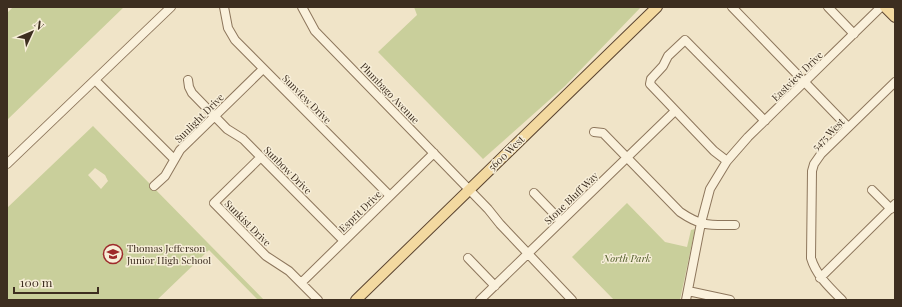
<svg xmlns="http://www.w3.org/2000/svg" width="902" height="307" font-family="'Playfair Display',serif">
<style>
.green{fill:#c9cf9b;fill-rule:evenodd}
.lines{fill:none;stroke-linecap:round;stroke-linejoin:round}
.minor-casing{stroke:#8d765c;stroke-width:10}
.major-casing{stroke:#5b4430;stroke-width:12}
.minor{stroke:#faf1dc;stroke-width:8}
.major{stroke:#f3d9a0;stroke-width:10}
.labels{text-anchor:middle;stroke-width:3;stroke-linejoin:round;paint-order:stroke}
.street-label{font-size:10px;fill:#3d2e20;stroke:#f7eed8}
.poi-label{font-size:10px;fill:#3d2e20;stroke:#f7eed8;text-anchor:start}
.park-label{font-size:10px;font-style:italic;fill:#4d5a26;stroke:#f7eed8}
</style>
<rect width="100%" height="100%" fill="#f0e4c8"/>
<!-- green -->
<path class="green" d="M13,7H124L7,120V13Z
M414,7H641L565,86L483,159L378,52L417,15Z
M93,126L264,300H258L209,250L157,300H7V208ZM95,168L105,175L108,181L101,189L88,175Z
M627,203L665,242L687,247L691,230L695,229L680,300H614L572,257Z"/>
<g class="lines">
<!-- minor casing -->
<g class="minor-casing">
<path id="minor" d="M224,7L228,28L235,40L390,196
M302,7L315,31L488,209L500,224L572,300
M732,7L848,127
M828,7L854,34
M95,80L174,159
M188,80L189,87L192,93L227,129L243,139L344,241
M594,132L603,133L680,212C702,227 710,225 735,225
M261,157L214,203L266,256L289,271L318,300
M727,161L714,151L650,84L651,79L663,66L668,56L685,40L765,121
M7,164L171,7
M154,186L165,176L180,150L263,69
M872,190L891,209
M534,193L561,221
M468,258L495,286
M820,278L895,204
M301,283L434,153
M688,291L730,300
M480,300L675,111
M686,300L701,223L710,189L727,161L748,137L881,7
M842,300C829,287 816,275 811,258L812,171L814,164L821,154L895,82"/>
</g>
<!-- major casing -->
<g class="major-casing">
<path id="major" d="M885,7L895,17
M356,300L657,7"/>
</g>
<!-- minor -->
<use href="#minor" class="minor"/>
<!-- major -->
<use href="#major" class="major"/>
</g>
<!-- icons -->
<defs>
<g id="school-ring" transform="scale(1)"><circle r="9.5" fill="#f7eed8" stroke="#9e2a2b" stroke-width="1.5"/><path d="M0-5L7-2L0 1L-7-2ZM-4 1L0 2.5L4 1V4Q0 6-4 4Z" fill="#9e2a2b"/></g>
</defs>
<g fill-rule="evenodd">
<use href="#school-ring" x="113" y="254"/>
</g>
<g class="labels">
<!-- street labels -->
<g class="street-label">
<text transform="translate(797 76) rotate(-44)" y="4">Eastview Drive</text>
<text transform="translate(390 93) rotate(46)" y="4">Plumbago Avenue</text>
<text transform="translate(307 99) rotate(45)" y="4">Sunview Drive</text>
<text transform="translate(199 118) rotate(-45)" y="4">Sunlight Drive</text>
<text transform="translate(828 134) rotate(-45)" y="4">5475 West</text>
<text transform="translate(506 153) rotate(-44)" y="4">5600 West</text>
<text transform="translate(288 170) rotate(45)" y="4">Sunbow Drive</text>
<text transform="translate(571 198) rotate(-44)" y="4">Stone Bluff Way</text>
<text transform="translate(360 211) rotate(-44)" y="4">Esprit Drive</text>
<text transform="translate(248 223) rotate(45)" y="4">Sunkist Drive</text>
</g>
<!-- poi labels -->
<g class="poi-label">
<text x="127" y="252">Thomas Jefferson<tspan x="127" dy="12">Junior High School</tspan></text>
</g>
<!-- park labels -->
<g class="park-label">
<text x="627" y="262">North Park</text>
</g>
</g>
<!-- border -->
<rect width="902" height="307" fill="none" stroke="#3d2e20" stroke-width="16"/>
<!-- north arrow -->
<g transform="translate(32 32) rotate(46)" stroke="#f7eed8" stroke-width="3" paint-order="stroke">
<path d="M0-3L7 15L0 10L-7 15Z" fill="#3d2e20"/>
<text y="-6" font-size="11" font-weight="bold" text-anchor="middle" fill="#3d2e20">N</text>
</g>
<!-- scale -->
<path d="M14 287v6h84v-6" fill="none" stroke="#3d2e20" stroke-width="2"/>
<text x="20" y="287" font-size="12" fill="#3d2e20" stroke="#f7eed8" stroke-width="3" paint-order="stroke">100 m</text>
</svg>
